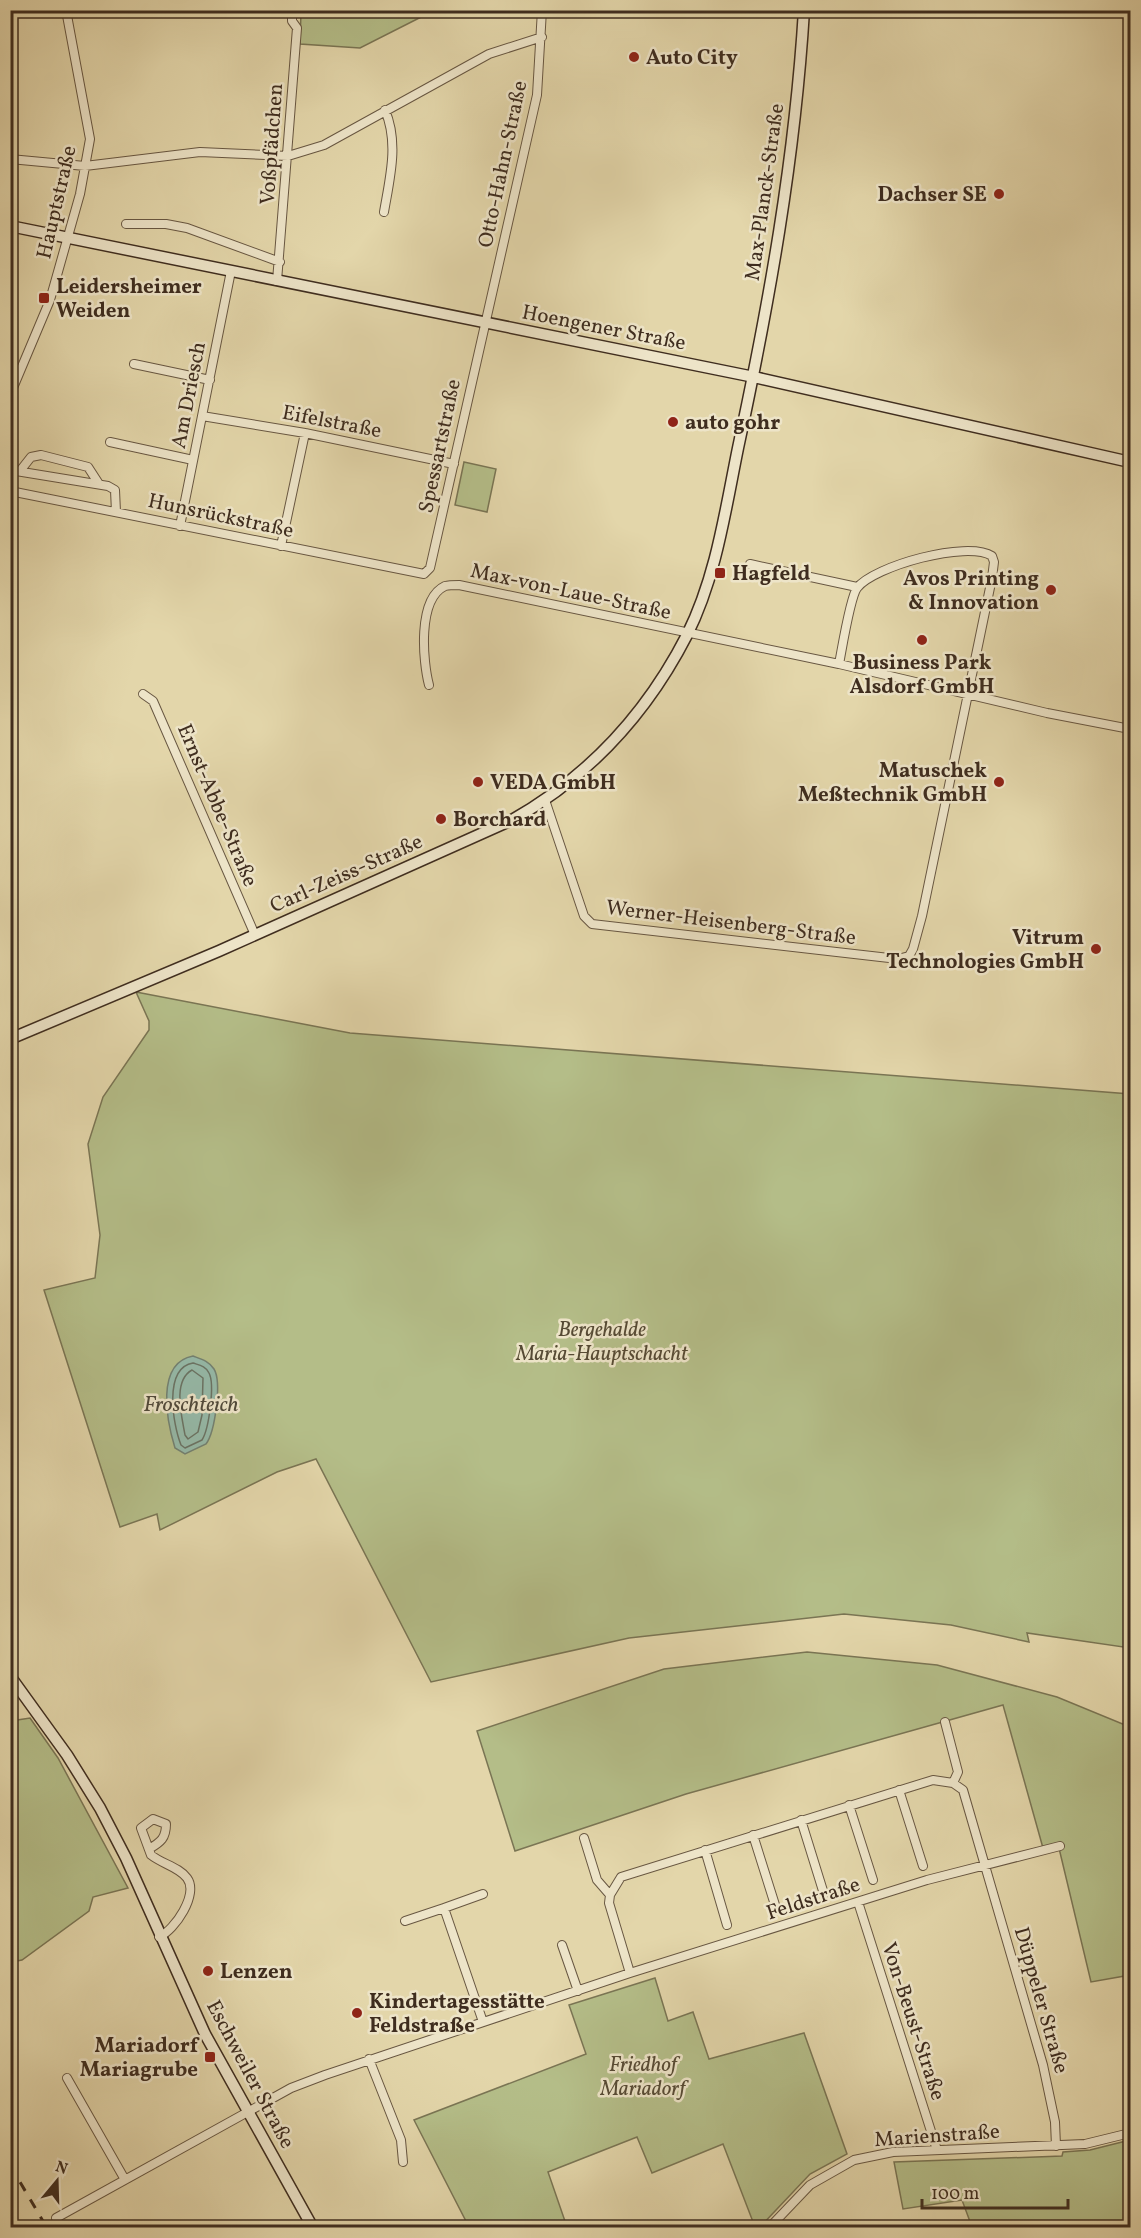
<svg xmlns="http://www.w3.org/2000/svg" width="1141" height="2238" font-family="Vollkorn,serif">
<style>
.green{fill:#b4bd88;stroke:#7a7554;stroke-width:1.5}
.water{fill:#95b9a8;stroke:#738171;stroke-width:1.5}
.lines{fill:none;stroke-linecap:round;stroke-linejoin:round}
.shore{stroke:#6a7364;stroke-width:1.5}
.street-casing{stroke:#685742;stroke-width:10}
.secondary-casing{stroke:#3f2d1f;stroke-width:13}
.street{stroke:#ede4c8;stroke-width:8}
.secondary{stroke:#ede4c8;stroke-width:10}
.rail{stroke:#3f2d1f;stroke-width:3;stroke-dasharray:10 10;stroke-linecap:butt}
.poi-dot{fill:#8f2418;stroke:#ede4c8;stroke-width:2}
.labels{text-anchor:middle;stroke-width:5;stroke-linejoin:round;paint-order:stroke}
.poi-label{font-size:21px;font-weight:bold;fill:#3f2d1f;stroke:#ede4c8;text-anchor:start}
.street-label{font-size:21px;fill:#3f2d1f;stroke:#ede4c8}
.park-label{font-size:21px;font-style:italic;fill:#564a34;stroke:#ede4c8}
.water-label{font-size:22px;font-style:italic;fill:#50493a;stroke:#ede4c8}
</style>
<rect width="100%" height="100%" fill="#e3d6aa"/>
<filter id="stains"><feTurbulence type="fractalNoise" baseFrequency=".00333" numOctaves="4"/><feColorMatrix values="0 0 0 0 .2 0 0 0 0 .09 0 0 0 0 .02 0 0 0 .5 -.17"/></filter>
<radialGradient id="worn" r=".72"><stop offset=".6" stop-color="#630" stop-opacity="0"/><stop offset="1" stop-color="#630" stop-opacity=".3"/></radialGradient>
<!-- green -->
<path class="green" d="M301,11H433L360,48L300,44Z
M464,462L496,469L487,512L455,505Z
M136,992L350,1033L1130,1094V1648L1027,1633L1029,1642L951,1625L844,1614L629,1638L431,1682L316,1459L277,1472L160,1530L157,1514L120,1527L44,1290L95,1278L100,1235L88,1144L103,1097L149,1030V1021Z
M807,1652L937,1665L1057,1697L1130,1727V1975L1091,1982L1058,1844L1043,1848L1003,1705L686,1794L515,1851L477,1731L664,1669Z
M30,1718L58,1758L128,1888L93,1897L89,1911L22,1960L11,1962V1721Z
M655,1978L668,2021L693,2012L709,2059L804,2033L847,2154L810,2174L760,2227H755L723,2144L652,2173L637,2137L548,2172L567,2227H469L414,2120L586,2054L569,2005Z
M1130,2140V2227H972L962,2200L903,2209L894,2162L1062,2156L1063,2152L1090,2150Z"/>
<!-- water -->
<path class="water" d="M193,1356C201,1359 209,1361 214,1369C222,1382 215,1432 206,1444L185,1454L175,1448C167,1422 155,1363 193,1356Z"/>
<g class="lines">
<!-- shore -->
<path class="shore" d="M193,1363C199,1365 206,1366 209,1373C215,1384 209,1429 202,1440L185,1448L181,1445C173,1425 163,1368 193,1363Z
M192,1370L203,1378L202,1415L198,1432L188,1439L185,1435C182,1417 172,1381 192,1370Z"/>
<!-- street casing -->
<g class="street-casing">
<path id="street" d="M10,159L85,166L200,152L288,156L324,145L489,54L542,37
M384,212C390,177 399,143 385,110
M126,224H166L187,228L280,262
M10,244H11
M277,281L297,28L292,21V10
M134,364L210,380
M10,395L50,300L80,194L90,139L66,10
M202,416L305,433L454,464
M110,442L193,460
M10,470L108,486L115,490L116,512
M20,471L31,457L41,455L88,467L99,484
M10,491L424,574L430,568L537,95L542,10
M180,526L231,271
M281,546L305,433
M750,564L857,587
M429,685C423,662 417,599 445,586C449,585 455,585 459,585L839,664L1047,713L1130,729
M143,694L153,701L255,935
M545,800L584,916L592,924L898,959L909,956L913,949L922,916L992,578L994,562L992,556C967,540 874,566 857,588C850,598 842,649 839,664
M945,1722L958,1772L953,1783
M899,1790L923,1866
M849,1805L873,1880
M801,1820L824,1894
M753,1835L776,1908
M584,1838L597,1880L610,1895
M149,1849C161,1842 166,1838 166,1824L153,1819L141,1828L151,1855C162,1864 179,1867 187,1878C199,1894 175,1930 159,1937
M705,1850L727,1925
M858,1902L937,2150
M405,1921L444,1908
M562,1945L578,1991
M630,1973L609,1903L610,1895L621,1877L933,1780L953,1783L963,1790L1043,2065L1055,2122L1056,2146
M483,2022L444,1908L483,1894
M369,2059L401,2140L403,2162
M67,2078L124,2178
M61,2228L56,2218L291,2088L325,2075L630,1973L927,1880L1060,1846
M769,2228L810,2185L854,2160L893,2152L1085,2144L1130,2133"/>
</g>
<!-- secondary casing -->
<g class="secondary-casing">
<path id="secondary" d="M10,226L754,377L1130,462
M10,1039L219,951L512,820C588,777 647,713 687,635C716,577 725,512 738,448C769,303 795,159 804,10
M10,1676L67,1755L100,1808L126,1858L205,2034L313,2228"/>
</g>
<!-- street -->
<use href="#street" class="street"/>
<!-- secondary -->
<use href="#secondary" class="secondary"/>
<!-- rail -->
<path class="rail" d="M10,2165L47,2228"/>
</g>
<!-- markers -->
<g class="poi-dot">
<circle cx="634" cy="57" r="6"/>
<circle cx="999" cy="194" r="6"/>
<rect x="38" y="292" width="12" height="12" rx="3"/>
<circle cx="673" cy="422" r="6"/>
<rect x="714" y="567" width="12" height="12" rx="3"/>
<circle cx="1051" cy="590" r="6"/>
<circle cx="922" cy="640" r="6"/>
<circle cx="478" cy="782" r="6"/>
<circle cx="999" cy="782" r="6"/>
<circle cx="441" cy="819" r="6"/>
<circle cx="1096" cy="949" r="6"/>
<circle cx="208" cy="1971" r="6"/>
<circle cx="357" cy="2013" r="6"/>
<rect x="204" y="2051" width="12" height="12" rx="3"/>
</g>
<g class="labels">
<!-- poi labels -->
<g class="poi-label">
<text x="646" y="64">Auto City</text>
<text x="987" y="201" text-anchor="end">Dachser SE</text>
<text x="56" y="293">Leidersheimer<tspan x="56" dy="24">Weiden</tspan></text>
<text x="685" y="429">auto gohr</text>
<text x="732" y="580">Hagfeld</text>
<text x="1039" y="585" text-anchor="end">Avos Printing<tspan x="1039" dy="24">&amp; Innovation</tspan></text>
<text x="922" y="669" text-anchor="middle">Business Park<tspan x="922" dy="24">Alsdorf GmbH</tspan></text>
<text x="987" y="777" text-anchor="end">Matuschek<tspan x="987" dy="24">Meßtechnik GmbH</tspan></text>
<text x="490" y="789">VEDA GmbH</text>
<text x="453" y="826">Borchard</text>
<text x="1084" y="944" text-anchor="end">Vitrum<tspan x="1084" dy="24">Technologies GmbH</tspan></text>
<text x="220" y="1978">Lenzen</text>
<text x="369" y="2008">Kindertagesstätte<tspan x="369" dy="24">Feldstraße</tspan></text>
<text x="198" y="2052" text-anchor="end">Mariadorf<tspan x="198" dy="24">Mariagrube</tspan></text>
</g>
<!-- street labels -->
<g class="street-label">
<text transform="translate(271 144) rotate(-86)" y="7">Voßpfädchen</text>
<text transform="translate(502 164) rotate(-78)" y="7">Otto-Hahn-Straße</text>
<text transform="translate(764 192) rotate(-82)" y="7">Max-Planck-Straße</text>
<text transform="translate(56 202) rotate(-77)" y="7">Hauptstraße</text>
<text transform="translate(604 327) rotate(11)" y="7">Hoengener Straße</text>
<text transform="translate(188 395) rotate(-79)" y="7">Am Driesch</text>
<text transform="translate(332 421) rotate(11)" y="7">Eifelstraße</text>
<text transform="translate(439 446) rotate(-78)" y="7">Spessartstraße</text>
<text transform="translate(221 515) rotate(12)" y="7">Hunsrückstraße</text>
<text transform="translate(571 591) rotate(12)" y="7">Max-von-Laue-Straße</text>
<text transform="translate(218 805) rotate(67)" y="7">Ernst-Abbe-Straße</text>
<text transform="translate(346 873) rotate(-24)" y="7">Carl-Zeiss-Straße</text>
<text transform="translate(731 922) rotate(7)" y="7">Werner-Heisenberg-Straße</text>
<text transform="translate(813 1898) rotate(-18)" y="7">Feldstraße</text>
<text transform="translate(1042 2000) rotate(74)" y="7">Düppeler Straße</text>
<text transform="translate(914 2021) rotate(72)" y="7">Von-Beust-Straße</text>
<text transform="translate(251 2074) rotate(62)" y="7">Eschweiler Straße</text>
<text transform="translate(937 2135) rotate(-4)" y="7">Marienstraße</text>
</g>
<!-- park labels -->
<g class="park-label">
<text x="602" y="1336">Bergehalde<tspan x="602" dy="24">Maria-Hauptschacht</tspan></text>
<text x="643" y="2071">Friedhof<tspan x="643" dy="24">Mariadorf</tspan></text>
</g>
<!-- water labels -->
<g class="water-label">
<text x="191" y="1411">Froschteich</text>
</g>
</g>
<!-- margin -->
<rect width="1141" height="2238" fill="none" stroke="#e3d6aa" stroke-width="36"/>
<rect x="12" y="12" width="1117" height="2214" fill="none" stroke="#3f2d1f" stroke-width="3"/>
<rect x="18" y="18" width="1105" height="2202" fill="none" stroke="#3f2d1f" stroke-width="1.5"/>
<!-- north arrow -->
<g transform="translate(57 2181) rotate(19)" stroke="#ede4c8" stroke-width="4.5" paint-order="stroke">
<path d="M0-4.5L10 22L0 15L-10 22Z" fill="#3f2d1f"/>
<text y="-9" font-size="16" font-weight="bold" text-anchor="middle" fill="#3f2d1f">N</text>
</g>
<!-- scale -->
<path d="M922 2199v9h146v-9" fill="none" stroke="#3f2d1f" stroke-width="3"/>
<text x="931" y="2199" font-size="18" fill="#3f2d1f" stroke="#ede4c8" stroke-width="4.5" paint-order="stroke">100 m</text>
<rect width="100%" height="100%" filter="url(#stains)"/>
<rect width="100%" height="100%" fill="url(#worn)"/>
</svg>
